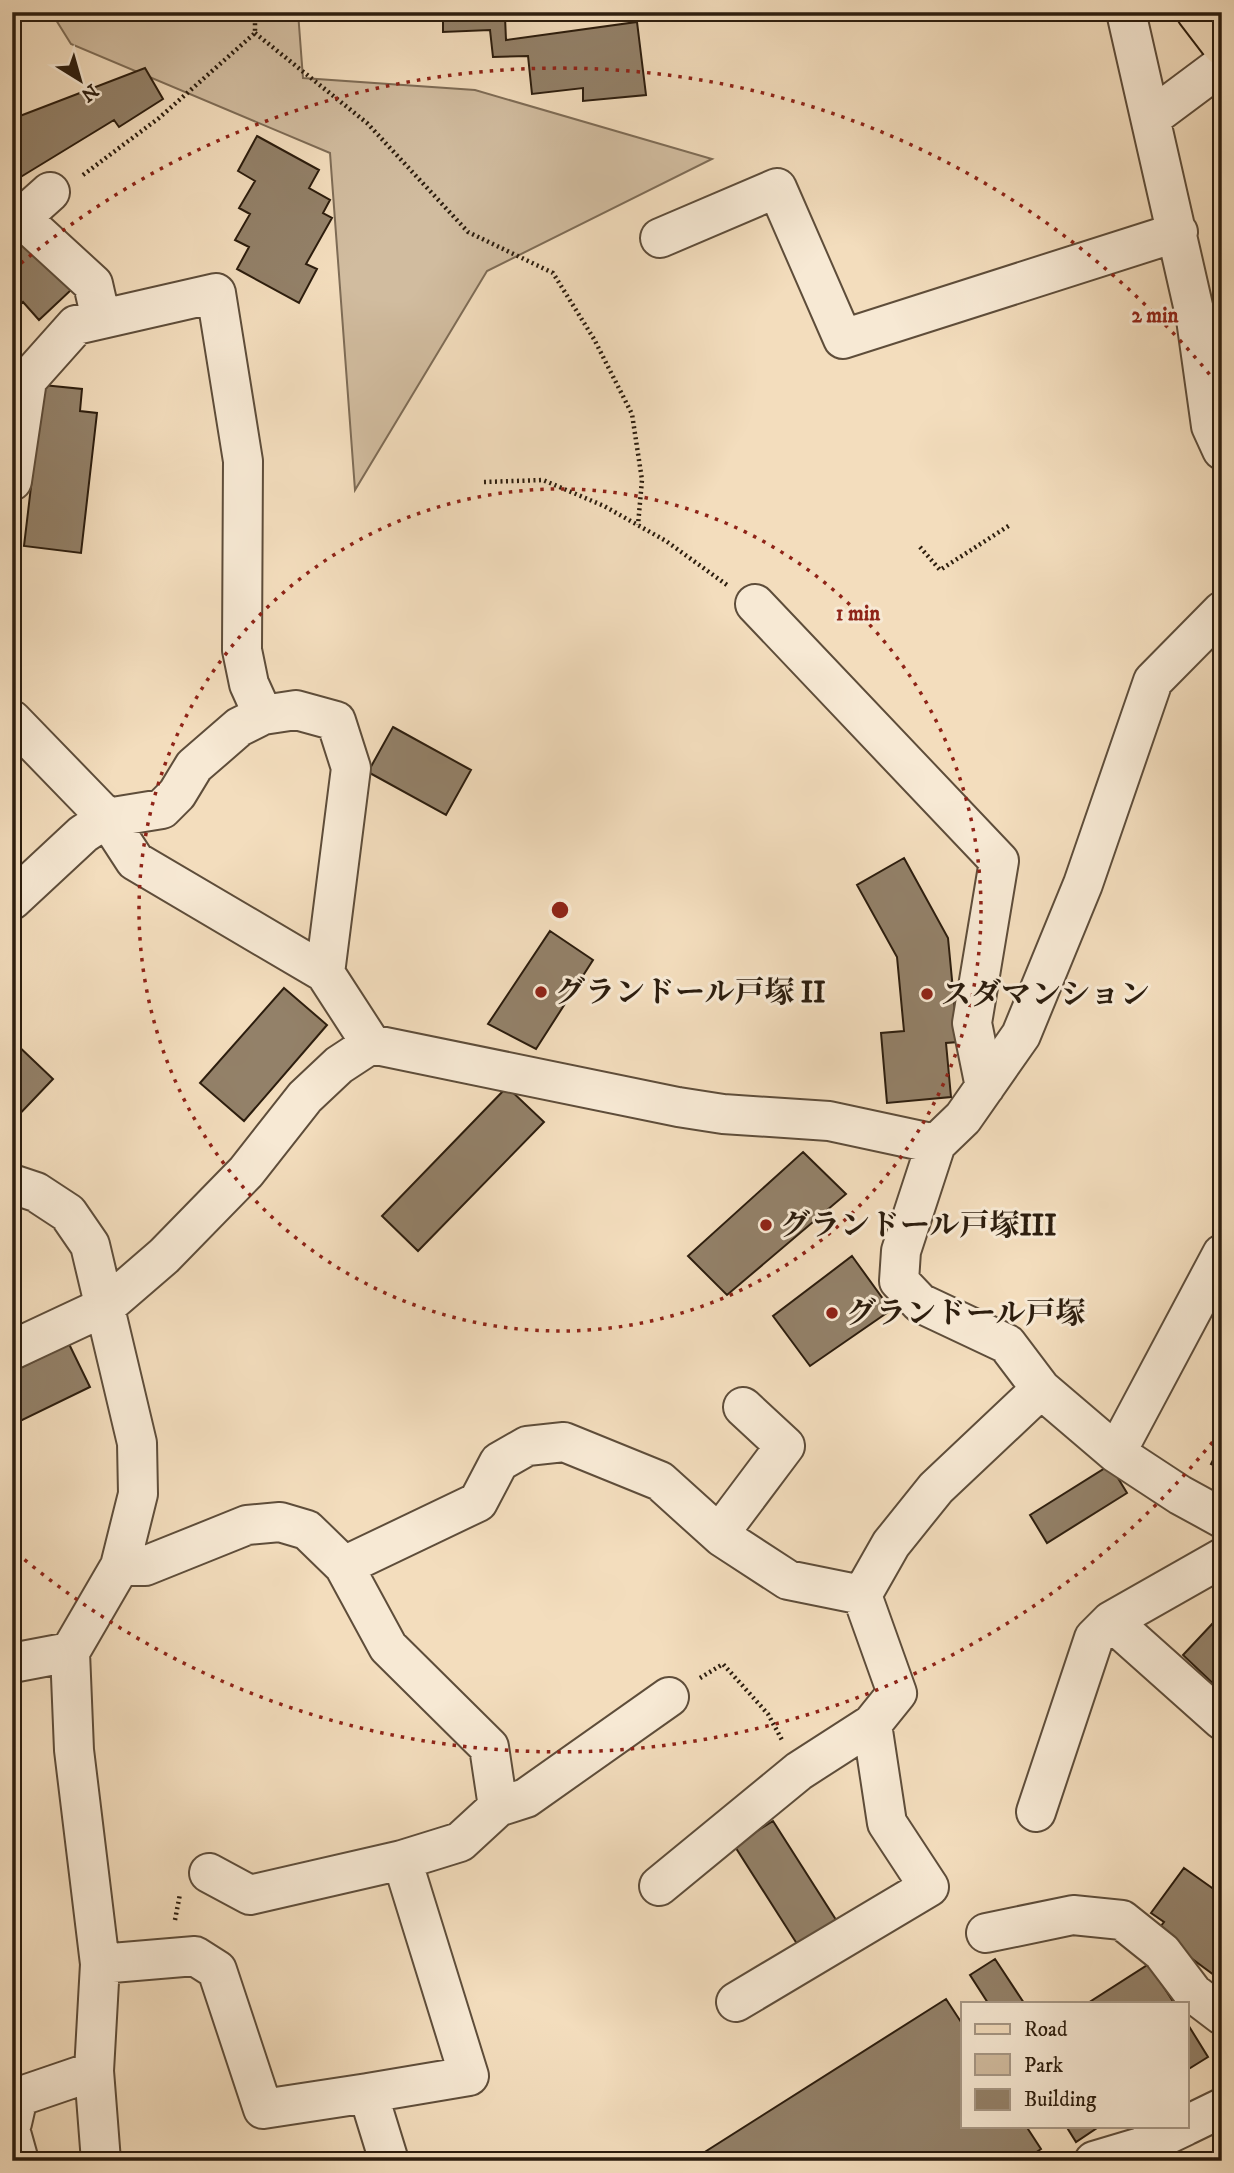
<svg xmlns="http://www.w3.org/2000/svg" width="1234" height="2173" font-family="'IM FELL DW Pica','Noto Serif JP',serif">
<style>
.green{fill:#d1bc9f;stroke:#7e6c56;stroke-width:2}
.building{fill:#938169;stroke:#2c1d0e;stroke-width:2}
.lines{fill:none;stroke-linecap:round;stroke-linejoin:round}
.minor-casing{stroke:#5e4d3a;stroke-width:42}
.major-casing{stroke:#2c1d0e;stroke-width:42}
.path{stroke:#2c1d0e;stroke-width:4.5;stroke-dasharray:2 3.5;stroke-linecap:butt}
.minor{stroke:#f7e9d4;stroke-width:38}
.major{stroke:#f3ddbd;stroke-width:38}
.ring{fill:none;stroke:#8f2418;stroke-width:3.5;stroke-dasharray:3.5 7}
.poi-dot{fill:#8f2418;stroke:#f7e9d4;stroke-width:2.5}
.labels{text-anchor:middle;stroke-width:6;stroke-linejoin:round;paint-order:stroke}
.poi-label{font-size:30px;font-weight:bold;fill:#2c1d0e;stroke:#f7e9d4;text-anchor:start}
.centre{fill:#8f2418;stroke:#f7e9d4;stroke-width:3.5}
.ring-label{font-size:21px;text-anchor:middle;font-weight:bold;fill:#8f2418;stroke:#f7e9d4;stroke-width:6;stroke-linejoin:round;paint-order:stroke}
</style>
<rect width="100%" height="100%" fill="#f3ddbd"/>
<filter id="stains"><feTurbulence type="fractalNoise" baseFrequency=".00286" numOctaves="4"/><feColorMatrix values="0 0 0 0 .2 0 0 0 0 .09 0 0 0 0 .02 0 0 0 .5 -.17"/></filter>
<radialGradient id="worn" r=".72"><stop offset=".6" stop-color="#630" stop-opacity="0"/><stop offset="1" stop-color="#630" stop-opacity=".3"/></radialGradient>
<!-- green -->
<path class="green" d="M51,12H298L303,78L475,90L712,159L487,271L355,490L330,153L71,44Z"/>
<!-- building -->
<path class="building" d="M443,12H511V15L505,17L506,40L637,22L646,95L583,101V88L532,94L528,56L493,57L490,30L443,32Z
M145,68L163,99L119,127L114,120L19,178L12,167V119Z
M257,136L319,170L309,188L330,200L323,213L332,218L306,264L317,269L299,303L237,269L249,247L235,240L250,214L239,208L255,181L238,171Z
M20,234L71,290L39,320L23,302L12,312V242Z
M43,385L82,389L80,411L97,413L81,553L24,546Z
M393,727L471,770L446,815L368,772Z
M904,858L948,938L958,1042L946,1043L951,1097L887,1103L881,1033L904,1031L897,957L857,885Z
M550,931L593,960L536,1049L488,1024Z
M284,988L327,1025L244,1121L200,1083Z
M12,1040L53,1079L12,1122Z
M507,1087L544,1122L418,1251L382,1216Z
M803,1152L846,1194L727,1295L688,1256Z
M852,1256L891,1310L810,1366L773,1316Z
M69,1344L90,1387L12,1425V1372Z
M1222,1443V1469L1211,1464Z
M1110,1465L1127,1493L1047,1543L1030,1515Z
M1214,1622L1222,1629V1692L1183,1655Z
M773,1821L838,1923L799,1947L734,1845Z
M1184,1868L1222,1895V1981L1156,1932L1164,1922L1151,1913Z
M995,1959L1024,2003H988L970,1975Z
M1149,1964L1174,2003H1088Z
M946,1999L963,2025V2126H1026L1041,2149L1023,2161H704L700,2155Z
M1187,2023L1208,2057L1187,2070Z
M1066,2126H1100L1076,2142Z"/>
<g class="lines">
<!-- minor casing -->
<g class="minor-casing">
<path id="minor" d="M1126,12L1196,319L1211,426L1222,450
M1151,118L1222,65
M50,192L21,218L93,284L101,319
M660,238L777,188L843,339L1178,232
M12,481L27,380L76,325L216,293L243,461L242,650L249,684L263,715L296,710L336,721L351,768L325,973
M755,604L999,861L972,1023L985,1087
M1222,611L1153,681L1083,884L1021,1035L963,1118L936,1144L901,1251L899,1281L920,1303L1007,1344L1041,1389L1116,1453L1180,1495L1222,1518
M12,720L107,818L135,861L325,973L371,1044
M12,900L83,834L107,818L162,809L177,794L194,766L239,727L263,715
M12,1184L36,1192L68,1213L90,1245L137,1443L138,1494L120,1566L70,1652L74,1750L100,1964L94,2071L18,2097L12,2123
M12,1350L106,1306L164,1256L246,1172L305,1097L339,1065L371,1044L678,1107L723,1114L829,1121L936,1144
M1116,1453L1222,1254
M719,1534L785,1446L743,1407
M1222,1558L1111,1621L1222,1720
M120,1566H145L247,1525L280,1522L307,1530L344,1566L478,1502L499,1462L527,1446L564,1442L660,1481L722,1537L788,1580L862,1595L891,1544L936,1488L1041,1389
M344,1566L388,1647L489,1747L498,1807L460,1842L402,1860L469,2076L368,2093
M12,1663L70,1652
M498,1807L526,1798L669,1697
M1036,1812L1094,1638L1111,1621
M209,1873L250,1895L402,1860
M659,1886L799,1771L872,1724L897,1693L862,1595
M986,1933L1073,1915L1122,1920L1162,1952L1193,1993L1222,2015
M100,1964L195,1956L217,1970L263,2109L368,2093L389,2161
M736,2002L929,1887L887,1823L872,1724
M94,2071L101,2161
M1187,2125L1222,2108
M12,2136L19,2161
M1094,2161L1141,2147L1185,2126"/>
</g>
<!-- major casing -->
<g class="major-casing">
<path id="major" d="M1196,12L1222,46"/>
</g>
<!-- path -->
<path class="path" d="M255,33L367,123L468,232L553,273L594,339L632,414L642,480L638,525
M83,175L159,118L255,33V12
M484,482L543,480L604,506L666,541L727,585
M920,547L940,570L1010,525
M700,1678L723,1664L768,1714L782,1740
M175,1920L180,1894"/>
<!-- minor -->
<use href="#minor" class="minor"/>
<!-- major -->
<use href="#major" class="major"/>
</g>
<!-- distance rings -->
<g class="ring">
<circle cx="560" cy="910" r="421"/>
<path d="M1219 1434A842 842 0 0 1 13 1550M13 270A842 842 0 0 1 1219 386"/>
</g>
<!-- markers -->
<g class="poi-dot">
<circle cx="541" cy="992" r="7"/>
<circle cx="927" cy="994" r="7"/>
<circle cx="766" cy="1225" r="7"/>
<circle cx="832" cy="1313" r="7"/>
</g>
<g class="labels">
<!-- poi labels -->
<g class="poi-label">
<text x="555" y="1002">グランドール戸塚 II</text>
<text x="941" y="1004">スダマンション</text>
<text x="780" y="1235">グランドール戸塚III</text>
<text x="846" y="1323">グランドール戸塚</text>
</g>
</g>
<circle cx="560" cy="910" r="10" class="centre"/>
<g class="ring-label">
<text x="1155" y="322">2 min</text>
<text x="858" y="620">1 min</text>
</g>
<!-- margin -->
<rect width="1234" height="2173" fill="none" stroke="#f3ddbd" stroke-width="42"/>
<rect x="14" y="14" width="1206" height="2145" fill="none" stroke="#2c1d0e" stroke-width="3.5"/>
<rect x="21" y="21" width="1192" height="2131" fill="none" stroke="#2c1d0e" stroke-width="2"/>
<!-- legend -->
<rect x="961" y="2002" width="228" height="126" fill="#f7e9d4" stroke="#a69785" stroke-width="2"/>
<rect x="975" y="2024" width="35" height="10" fill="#f3ddbd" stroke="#a69785" stroke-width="2"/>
<text x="1024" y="2036" font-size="21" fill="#2c1d0e">Road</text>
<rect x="975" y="2054" width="35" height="21" fill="#d1bc9f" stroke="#a69785" stroke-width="2"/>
<text x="1024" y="2072" font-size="21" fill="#2c1d0e">Park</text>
<rect x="975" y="2089" width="35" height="21" fill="#938169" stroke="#a69785" stroke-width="2"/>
<text x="1024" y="2106" font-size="21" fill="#2c1d0e">Building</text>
<!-- north arrow -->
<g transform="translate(80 80) rotate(143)" stroke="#f7e9d4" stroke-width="5" paint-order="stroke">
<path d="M0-5L12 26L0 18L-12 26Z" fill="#2c1d0e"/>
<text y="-10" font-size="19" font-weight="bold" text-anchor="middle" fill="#2c1d0e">N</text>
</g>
<rect width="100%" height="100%" filter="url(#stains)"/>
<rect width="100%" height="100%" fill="url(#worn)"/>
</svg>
